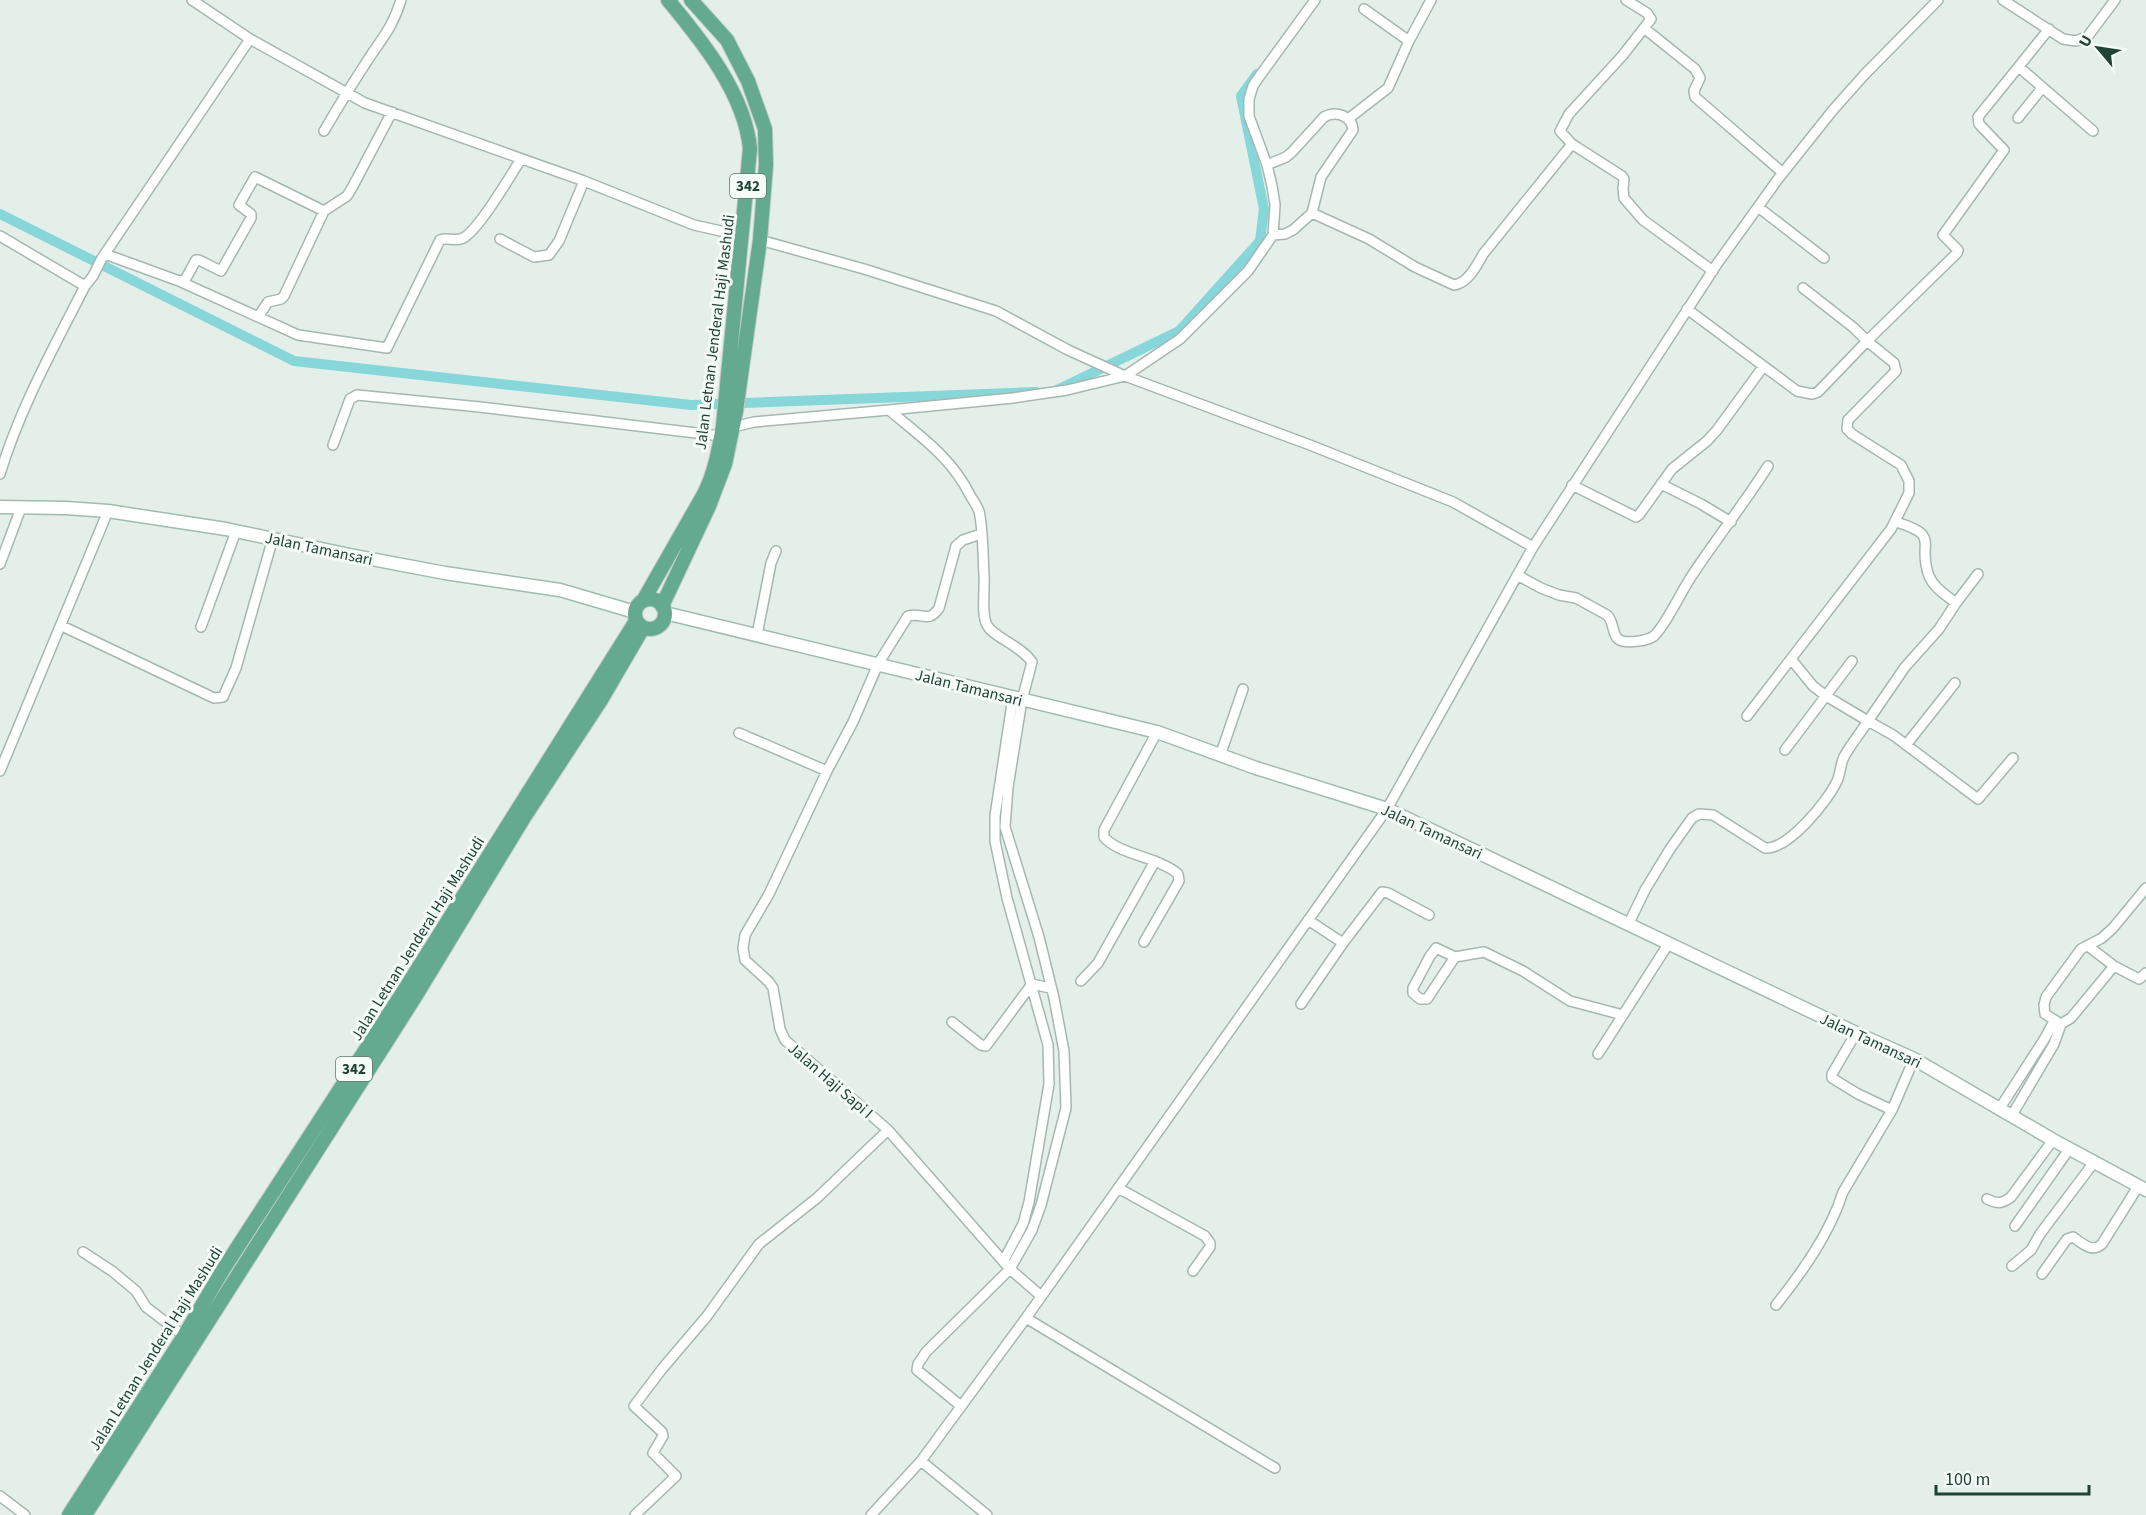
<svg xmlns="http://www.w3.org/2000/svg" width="2146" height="1515" font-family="'Source Sans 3',sans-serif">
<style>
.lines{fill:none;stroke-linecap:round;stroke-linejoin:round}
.canal{stroke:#86d6da;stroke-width:10}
.minor-casing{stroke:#a5b8b0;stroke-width:12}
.secondary-casing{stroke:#a0bcaf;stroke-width:15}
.primary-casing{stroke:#c1cac7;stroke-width:16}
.minor{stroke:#fff;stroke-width:9}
.secondary{stroke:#fff;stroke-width:12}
.primary{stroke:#63aa90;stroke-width:14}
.labels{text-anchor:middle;stroke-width:6;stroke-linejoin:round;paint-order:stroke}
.shield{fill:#f5fbf7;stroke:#607a70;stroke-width:1.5}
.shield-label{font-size:15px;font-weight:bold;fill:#204336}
.street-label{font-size:16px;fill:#204336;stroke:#f5fbf7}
</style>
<rect width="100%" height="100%" fill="#e4efe9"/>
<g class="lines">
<!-- canal -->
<path class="canal" d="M0,214L294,361L691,405L1036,392
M1055,391L1179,331L1260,241L1264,209L1241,96L1257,74"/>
<!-- minor casing -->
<g class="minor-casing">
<path id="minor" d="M192,0L250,39L365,103L584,181L694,225L743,236
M2003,0L2063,39L2076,41L2088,36L2115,0
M1364,9L1409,41
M1644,28L1695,69L1700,78L1694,91L1695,97L1783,173
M2019,67L2093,131
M2018,118L2042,88
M1348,119L1388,88L1409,41L1431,0
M324,131C337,109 350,87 364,66C380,40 392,30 401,0
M1572,144L1622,176L1624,179L1623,189L1624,198L1643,220L1713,271
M1267,165L1286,157L1292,152L1324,117C1336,110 1352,116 1353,130L1321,177L1312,213L1293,230L1285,234L1273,235
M1758,207L1824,258
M1312,213L1369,239L1415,267L1454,285C1469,283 1477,264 1484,253L1572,144L1560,131L1569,114L1623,55L1651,19L1647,13L1626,0
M0,236L85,286
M500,239L534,257L549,255L559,241L584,181
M760,240L864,269L996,311L1068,350L1125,376L1310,445L1453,502L1533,547
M105,254L179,281L185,280L196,260H199L221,271L251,218V214L239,205L255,177L324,211
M179,281L298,335L387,348L440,240C447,237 456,242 463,238C478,231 511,175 521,159
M1687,309L1797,391L1812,394L1818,392L1867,341L1854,328L1803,288
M258,317L268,302L281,299L284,296L324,211L347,196L353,186L392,112
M889,410L1013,398L1067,390L1125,376L1180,339L1248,271L1273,235L1275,205L1272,186L1267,165L1249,116V99L1253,86L1259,77L1315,0
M733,427L754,422L889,410C921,437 951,457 970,495C973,500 977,506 979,511C983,528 983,557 984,575C985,588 981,615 987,625C993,637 1020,645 1032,662L1022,700L1008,787L1005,827L1039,937L1054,998L1064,1051L1066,1108L1041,1205L1032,1230L1010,1269L926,1352L918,1364L917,1370L961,1406
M333,445L350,399L357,395L480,407L721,436
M0,474C20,408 54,347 85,286L93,276L102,258L250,39
M1661,484L1701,504L1731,522
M1572,485L1636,517L1639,515L1672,469L1707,441L1717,430L1763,367
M1896,522C1943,536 1916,543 1929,576C1934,588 1946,595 1956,603L1939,629L1905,667L1868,721L1893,735L1978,799L2013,758
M981,534L963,540L956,546L939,608C928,624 923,612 908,616L878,664L853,722L827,771L769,894L745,935L743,948L745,960L769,982L773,988L780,1029L785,1040L888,1130L1010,1269L1041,1296
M0,564L21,508
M1517,575L1541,588L1559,595L1576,598L1607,615C1615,622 1611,638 1622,641C1630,643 1647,641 1654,636C1666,625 1681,592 1691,577C1716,539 1744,504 1768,466
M1956,603L1978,574
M62,626L214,698L223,697L236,668L273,538
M201,627L236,531
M757,635L771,563L776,551
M1747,716L1891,529L1909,493V481L1901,465L1852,434L1847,429L1848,420L1896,371L1894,363L1867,341L1957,253L1958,250L1943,235L2004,150L1979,124L1978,117L2049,29
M739,733L827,771
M1906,745L1955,683
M1785,750L1852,661
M1220,756L1243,689
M0,771L108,511
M1308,920L1343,943
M1629,923L1645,890L1670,849L1692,818L1699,814L1713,815L1765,848C1788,850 1828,801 1837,781C1841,773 1840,763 1845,755C1852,743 1861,732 1868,721L1826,696L1813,686L1791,659
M1144,942L1179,881L1178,874C1159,857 1119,855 1104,837V830L1157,732
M2088,946L2114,966
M1455,957L1436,948L1430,956L1413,988V993L1420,999H1427L1455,957L1484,952L1523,971L1570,1001L1623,1015
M1081,981L1098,963L1155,861
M1301,1004L1343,943L1382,892L1388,893L1429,915
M952,1022L981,1045L986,1046L1032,984L1050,988
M2061,1024L2045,1014L2044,1005L2046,997L2081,949L2102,938L2113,928L2146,888
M1856,1033L1832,1074V1078L1858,1094L1892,1110
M1598,1054L1669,943
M2000,1108L2045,1038L2054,1021
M2012,1115L2054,1044L2061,1024L2071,1018L2114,966L2139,979L2146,973
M1118,1188L1205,1236L1210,1243V1247L1193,1271
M1987,1199C1997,1204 2002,1204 2011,1197L2053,1140
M2015,1226L2070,1148
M83,1252L112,1271L136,1291L146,1307L184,1336
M1004,1260L1023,1224L1029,1202L1049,1084L1048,1045L1007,898L995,841V816L1013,697
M2012,1266L2031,1250L2040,1234L2095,1161
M2042,1274L2067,1239L2073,1237C2083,1244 2092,1253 2102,1244L2139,1185
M1776,1305C1803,1271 1830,1233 1843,1192L1892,1110L1914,1059
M1026,1318L1275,1468
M921,1461L987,1515
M0,1496L25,1515
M635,1515L676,1476L653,1453L663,1436L662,1432L634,1406L662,1369L707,1316L759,1244L817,1198L888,1130
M871,1515L921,1461L1026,1318L1387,809L1533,547L1717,264L1778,179L1833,110L1865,74L1938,0"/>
</g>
<!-- secondary casing -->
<g class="secondary-casing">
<path id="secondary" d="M0,507L66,508L108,511L226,529L350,555L445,573L560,590L635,612
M665,613L1157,732L1256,768L1387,809L1856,1033L1914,1059L2053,1140L2146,1190"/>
</g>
<!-- primary casing -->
<g class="primary-casing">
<path id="primary" d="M635 614a15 15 0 1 1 30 0a15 15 0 1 1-30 0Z
M643,601L704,494C715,472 719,449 723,426L750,149C745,94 702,41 668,0
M662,606L709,506L725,464L736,411L760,240L766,165L765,129L748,81L727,40L691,0
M69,1515L184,1336L224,1268L405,989L636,621
M85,1515L415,997L523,819L601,700L643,628"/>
</g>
<!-- minor -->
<use href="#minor" class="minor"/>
<!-- secondary -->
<use href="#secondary" class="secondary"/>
<!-- primary -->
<use href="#primary" class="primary"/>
</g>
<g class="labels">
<!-- shield labels -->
<g class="shield">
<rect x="730" y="174" width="36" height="24" rx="4.5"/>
<rect x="336" y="1057" width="36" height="24" rx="4.5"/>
</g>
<g class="shield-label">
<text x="748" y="191">342</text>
<text x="354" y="1074">342</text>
</g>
<!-- street labels -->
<g class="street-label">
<text transform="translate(714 332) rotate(-83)" y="6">Jalan Letnan Jenderal Haji Mashudi</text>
<text transform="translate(319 548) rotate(12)" y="6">Jalan Tamansari</text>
<text transform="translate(969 687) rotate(14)" y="6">Jalan Tamansari</text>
<text transform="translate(1432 831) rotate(25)" y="6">Jalan Tamansari</text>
<text transform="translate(417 938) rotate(-58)" y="6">Jalan Letnan Jenderal Haji Mashudi</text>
<text transform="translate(1871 1040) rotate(25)" y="6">Jalan Tamansari</text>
<text transform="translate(831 1080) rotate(41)" y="6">Jalan Haji Sapi I</text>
<text transform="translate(155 1348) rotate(-58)" y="6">Jalan Letnan Jenderal Haji Mashudi</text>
</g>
</g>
<!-- north arrow -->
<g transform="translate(2098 48) rotate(299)" stroke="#f5fbf7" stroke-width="4.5" paint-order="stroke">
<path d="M0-4.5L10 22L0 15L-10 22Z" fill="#204336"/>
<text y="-9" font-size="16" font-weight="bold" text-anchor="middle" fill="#204336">U</text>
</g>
<!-- scale -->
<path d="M1936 1485v9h153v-9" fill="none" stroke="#204336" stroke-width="3"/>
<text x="1945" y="1485" font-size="18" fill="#204336" stroke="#f5fbf7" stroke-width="4.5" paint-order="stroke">100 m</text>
</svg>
